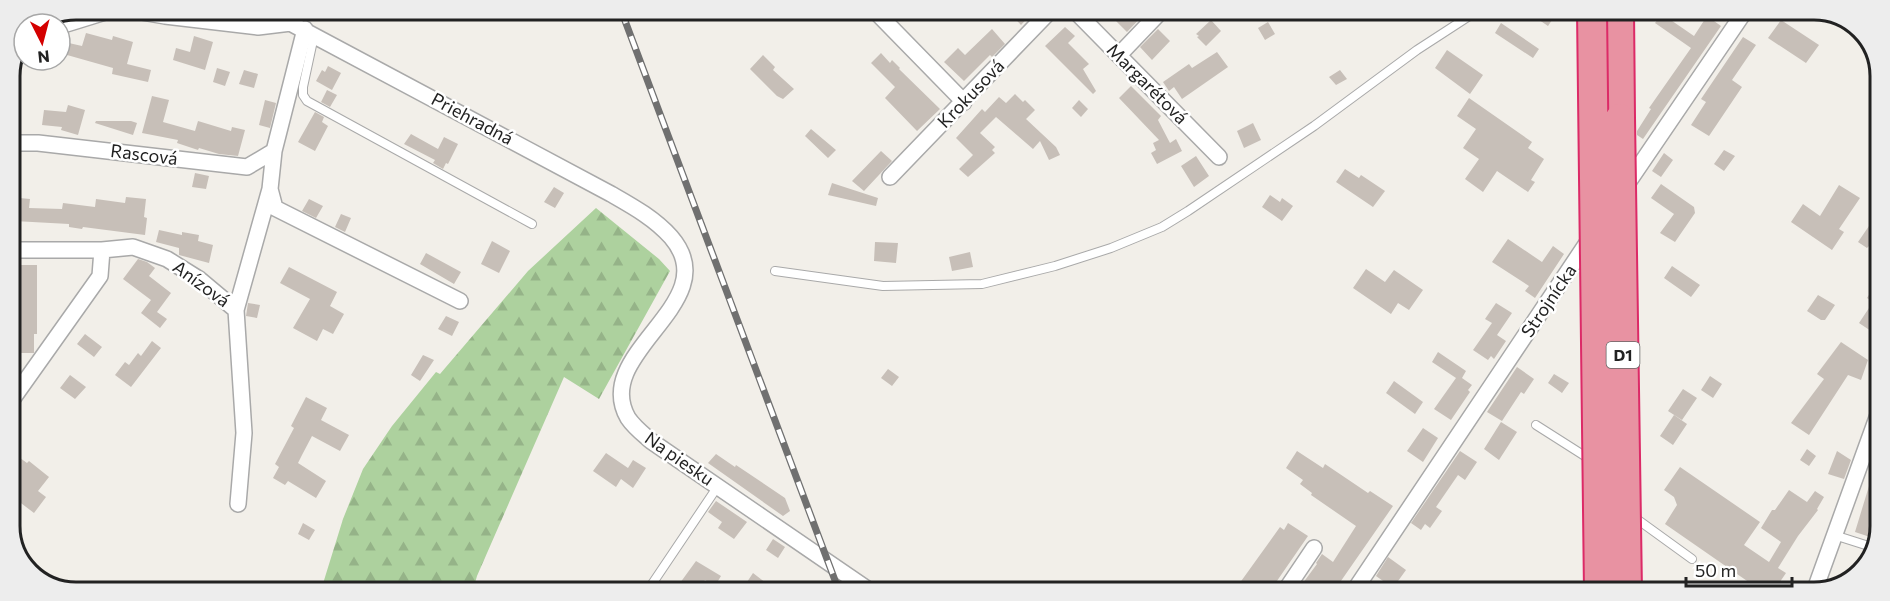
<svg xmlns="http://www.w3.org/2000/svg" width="1890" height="601" font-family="Commissioner,sans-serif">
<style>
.forest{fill:url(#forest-firs)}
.building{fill:#c7bfb8}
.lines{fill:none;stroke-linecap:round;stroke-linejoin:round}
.service-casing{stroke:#a9a9a9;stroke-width:10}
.minor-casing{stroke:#a9a9a9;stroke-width:18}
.motorway-casing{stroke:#dc2a67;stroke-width:32}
.service{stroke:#fff;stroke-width:8}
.minor{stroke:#fff;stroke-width:15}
.motorway{stroke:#e892a2;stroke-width:28}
.rail-casing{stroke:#707070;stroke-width:7}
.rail{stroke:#fff;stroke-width:4.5;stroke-dasharray:14;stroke-linecap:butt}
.motorway-bridge-casing{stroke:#dc2a67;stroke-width:32;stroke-linecap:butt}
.motorway-bridge{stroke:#e892a2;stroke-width:28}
.labels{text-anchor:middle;stroke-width:5;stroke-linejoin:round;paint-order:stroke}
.shield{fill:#fff;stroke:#646464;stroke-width:1.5}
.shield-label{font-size:16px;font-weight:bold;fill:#222}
.street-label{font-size:18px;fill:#222;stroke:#fff}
.rim{fill:none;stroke:#222;stroke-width:3}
</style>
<defs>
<pattern id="forest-firs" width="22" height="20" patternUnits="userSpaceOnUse" patternTransform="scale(1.5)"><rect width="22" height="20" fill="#add19e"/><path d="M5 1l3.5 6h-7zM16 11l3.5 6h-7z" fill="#95b388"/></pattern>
</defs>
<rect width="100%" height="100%" fill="#f2efe9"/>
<!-- forest -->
<path class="forest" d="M596,208L659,259L670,271L599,399L564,377L477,576L473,590H321L343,519L363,469L392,426L436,372L440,374L528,271Z"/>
<!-- building -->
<path class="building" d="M1007,10H1035L1021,25Z
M1126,10H1148L1127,32L1116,21Z
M1526,11H1558L1548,26Z
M1662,14L1694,36L1707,16L1721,26L1643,139L1637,135V131L1651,109L1649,108L1691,48L1655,23Z
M1211,20L1221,31L1206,46L1197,37L1199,36L1196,34Z
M1781,20L1819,45L1806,63L1768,38Z
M1268,22L1275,34L1265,40L1258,28Z
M1501,23L1539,49L1533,58L1495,33Z
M1065,27L1075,36L1068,43L1089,64L1083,69L1096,91L1093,94L1045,46Z
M992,29L1005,44L992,57L990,55L964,81L944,62L958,48L965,55Z
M1158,29L1170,41L1152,60L1140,47Z
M86,33L112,40L113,36L133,42L127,64L151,70L148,82L112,74L113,68L60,53V41L82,46Z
M194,36L213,42L205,70L173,60L176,48L190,52Z
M1743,37L1756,45L1732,80L1742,87L1709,136L1691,125L1706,102L1701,99Z
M1447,50L1483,75L1470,94L1435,68Z
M1217,52L1228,67L1182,99L1174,87L1169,91L1163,82L1189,64L1192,68Z
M881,53L890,63L892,60L900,68L899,69L940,109L917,131L885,98L895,87L871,63Z
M763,55L775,67L773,70L794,89L783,99L777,96L750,69Z
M328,66L341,73L332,90L316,81L322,70L325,72Z
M217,68L230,72L225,86L213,82Z
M244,70L258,74L254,88L239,84Z
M1340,70L1347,79L1336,85L1329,77Z
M1131,86L1161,116L1158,120L1170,143L1176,139L1182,151L1157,164L1151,153L1156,150L1153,143L1159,140L1119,98Z
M327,90L337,95L330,107L321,102Z
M1015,94L1023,102L1025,100L1035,110L1026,119L1056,147L1060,155L1049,160L1040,141L1033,149L996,117L980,133L995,147L992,150L995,153L968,177L959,169L973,155L956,138L982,109L985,112L999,97L1006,103Z
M152,96L169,100L163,122L195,131L198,121L231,131L232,127L245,130L238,156L219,154L199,148L198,150L177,143L178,140L142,133Z
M1469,98L1532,142L1528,148L1544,159L1531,180L1535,182L1528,192L1497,171L1483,192L1465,179L1479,159L1463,148L1476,129L1457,116Z
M265,100L276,103L270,128L259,125Z
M1079,100L1088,109L1081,117L1072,108Z
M68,105L85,110L78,135L61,130L62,127L42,125L44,110L66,112Z
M315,112L324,117L322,122L328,126L315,151L298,142Z
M96,121H131L137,123L133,135L95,123Z
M1253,123L1261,140L1244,148L1237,131Z
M811,129L836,150L828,158L805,136Z
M411,134L438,149L444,137L458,144L448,164L446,163L443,169L433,163L435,160L404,144Z
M1724,150L1735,156L1724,171L1714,164Z
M881,151L892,161L864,191L852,181Z
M1664,153L1673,160L1661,177L1652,171Z
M1196,156L1209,176L1194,187L1181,166Z
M1345,169L1359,178L1361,175L1385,191L1373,207L1336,182Z
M195,173L209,176L206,189L192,187Z
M832,183L878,198L876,206L828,195Z
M1661,184L1694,207L1695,213L1675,242L1660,233L1674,214L1651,198Z
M1839,185L1860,198L1839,229L1844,232L1832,250L1791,222L1803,204L1820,216Z
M554,187L564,193L555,208L544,202Z
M1270,195L1280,202L1282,198L1293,206L1282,221L1262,207Z
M9,197L30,199L29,208L62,209L63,203L95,207L96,199L125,203L126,197L146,199L144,217L147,218L145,235L83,227L82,229L69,227V224L14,221V214H9Z
M309,199L323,206L316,218L302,211Z
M341,214L351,218L345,232L335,227Z
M1869,226L1880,234V254L1869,246L1867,248L1858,242Z
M159,230L182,235V232L199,235L198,241L213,245L209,263L179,255V248L156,242Z
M1508,239L1542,262L1553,246L1564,254L1535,298L1525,291L1529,286L1492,262Z
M492,241L510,251L499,273L481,264Z
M875,242L898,243L896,263L874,261Z
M970,252L973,267L952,271L949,257Z
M426,253L461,272L454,284L420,264Z
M138,259L147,262L155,268L149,276L171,293L157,312L167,319L160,328L141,313L151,300L123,279Z
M14,265H37V334H34V353H14Z
M1672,266L1700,285L1691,297L1664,278Z
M289,267L337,292L330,306L344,314L333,334L323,329L317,341L293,328L310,299L280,283Z
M1366,269L1385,282L1394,270L1423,290L1409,310L1398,303L1391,314L1353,288Z
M1880,277V337L1859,323L1873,302L1867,298Z
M1818,295L1835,305L1825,320H1821L1807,311Z
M248,303L260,305L257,318L246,316Z
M1496,303L1512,313L1497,335L1506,341L1494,359L1491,356L1488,360L1473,350L1492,323L1485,319Z
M446,316L459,322L452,336L438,329Z
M85,334L102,347L94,357L77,344Z
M152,341L161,348L131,387L115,375L125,362L129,365L138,353L141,356Z
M1841,342L1868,360L1861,380L1848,375L1809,435L1791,423L1824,379L1817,374Z
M1438,352L1466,371L1462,378L1472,385L1468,390L1470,392L1451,420L1434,409L1456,378L1432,362Z
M423,355L434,360L420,381L411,375Z
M1517,367L1534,379L1524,394L1521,392L1502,421L1487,412Z
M888,369L899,377L892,386L881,378Z
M1554,374L1569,383L1562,393L1548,383Z
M70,375L86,387L75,399L60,388Z
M1710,376L1722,384L1713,398L1701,390Z
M1394,381L1423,402L1415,414L1386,393Z
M1683,389L1697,398L1682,420L1668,411Z
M306,397L327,408L321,420L349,435L340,451L312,436L302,455L298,463L326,481L316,498L288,481L285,485L273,478L279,467L275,464L294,428L291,426Z
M1674,415L1687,424L1673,445L1660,436Z
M1501,422L1517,432L1499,460L1484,449Z
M1423,428L1438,438L1423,462L1407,451Z
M1807,449L1816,456L1809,466L1800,460Z
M9,450L27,463L29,461L49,477L38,491L46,497L34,513L9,494Z
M1297,451L1323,468L1325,464L1368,493L1370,491L1393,506L1334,591H1297L1317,564L1316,563L1322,554L1333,562L1356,526L1311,495L1312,493L1300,484L1303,480L1286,468Z
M1460,451L1477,462L1465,480L1458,475L1436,507L1442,511L1430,528L1425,524L1421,530L1411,523Z
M1837,451L1851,460L1844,479L1828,474Z
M606,453L628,468L633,460L646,468L633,488L621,479L616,487L593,471Z
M716,454L735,467L736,465L785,498L790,511L783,516L708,463Z
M1876,463L1879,464V519L1873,538L1855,532Z
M1680,467L1760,522L1744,545L1769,562L1781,542L1761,528L1772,510H1775L1789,490L1807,502L1815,491L1824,497L1817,509L1818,510L1798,536L1778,568L1786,573L1773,592H1763L1665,524L1677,505L1674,497L1664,490Z
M716,501L747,522L734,539L718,528L722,522L708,512Z
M303,523L315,530L309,540L298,534Z
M1288,523L1308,536L1270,591H1234L1280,527L1284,530Z
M773,539L785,547L778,558L766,550Z
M1388,557L1406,570L1393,588L1376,576Z
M696,561L721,576L715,586L705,580L698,590H691L680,583Z
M753,573L766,583L761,591H741Z"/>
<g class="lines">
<!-- service casing -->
<g class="service-casing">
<path id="service" d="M314,36L303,87V95L307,101L532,224
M775,271L883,286L982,284L1055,266L1111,248L1162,227L1188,211L1314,126L1417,50L1477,11
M1536,425L1591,460
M1634,517L1692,559
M1834,535L1875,548
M1733,587L1740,592
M648,590L718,486"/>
</g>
<!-- minor casing -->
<g class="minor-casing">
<path id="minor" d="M124,9L165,16L258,27L291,23
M268,9L277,16L611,194C632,206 654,218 671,237C728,303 590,352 628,418C634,427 643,434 651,441L870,591
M874,10L964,102
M1074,10L1219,157
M291,23L297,9
M60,26L115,9
M1119,55L1162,10
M9,143H38L247,167L274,151
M890,177L1051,10
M270,189L275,208L460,301
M1623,190L1745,11
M9,250H102L133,247L167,259L199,279L236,310
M9,404L100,276L102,250
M238,504L244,433L236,310L270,189L274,151L305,29
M1285,591L1314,548
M1354,591L1591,237
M1814,592L1879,412"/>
</g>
<!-- motorway casing -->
<g class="motorway-casing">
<path id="motorway" d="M1619,11L1620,118"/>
</g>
<!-- service -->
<use href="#service" class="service"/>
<!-- minor -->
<use href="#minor" class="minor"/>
<!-- motorway -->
<use href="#motorway" class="motorway"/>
<!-- rail casing -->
<g class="rail-casing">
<path id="rail" d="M621,10L839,591"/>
</g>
<!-- rail -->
<use href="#rail" class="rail"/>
<!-- motorway-bridge casing -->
<g class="motorway-bridge-casing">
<path id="motorway-bridge" d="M1592,11L1599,592
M1620,118L1627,592"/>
</g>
<!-- motorway-bridge -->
<use href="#motorway-bridge" class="motorway-bridge"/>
</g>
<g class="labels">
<!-- shield labels -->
<rect class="shield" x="1606.5" y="342" width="33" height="26" rx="4.5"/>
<g class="shield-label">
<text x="1623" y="361">D1</text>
</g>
<!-- street labels -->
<g class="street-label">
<text transform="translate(1147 84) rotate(45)" y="6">Margarétová</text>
<text transform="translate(971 94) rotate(-46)" y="6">Krokusová</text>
<text transform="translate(472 119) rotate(28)" y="6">Priehradná</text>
<text transform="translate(144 155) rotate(7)" y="6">Rascová</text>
<text transform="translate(201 284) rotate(36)" y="6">Anízová</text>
<text transform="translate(1549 301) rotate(-56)" y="6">Strojnícka</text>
<text transform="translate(679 459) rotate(35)" y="6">Na piesku</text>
</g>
</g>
<!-- crop -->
<path d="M0 0H1890V601H0ZM76 20H1814A56 56 0 0 1 1870 76V526A56 56 0 0 1 1814 582H76A56 56 0 0 1 20 526V76A56 56 0 0 1 76 20Z" fill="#ededed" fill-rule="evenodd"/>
<path class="rim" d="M76 20H1814A56 56 0 0 1 1870 76V526A56 56 0 0 1 1814 582H76A56 56 0 0 1 20 526V76A56 56 0 0 1 76 20Z"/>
<!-- north arrow -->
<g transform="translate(42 42) rotate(174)"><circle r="28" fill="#ffffff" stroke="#a7a7a7" stroke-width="1.5"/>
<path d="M0-4.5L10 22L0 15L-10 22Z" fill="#d40000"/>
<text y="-9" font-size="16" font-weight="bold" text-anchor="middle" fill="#222222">N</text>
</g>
<!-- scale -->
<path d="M1686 577v9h106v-9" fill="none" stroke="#222222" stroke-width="3"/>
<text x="1695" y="577" font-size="18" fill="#222222" stroke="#ffffff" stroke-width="4.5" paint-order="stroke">50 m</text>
</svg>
